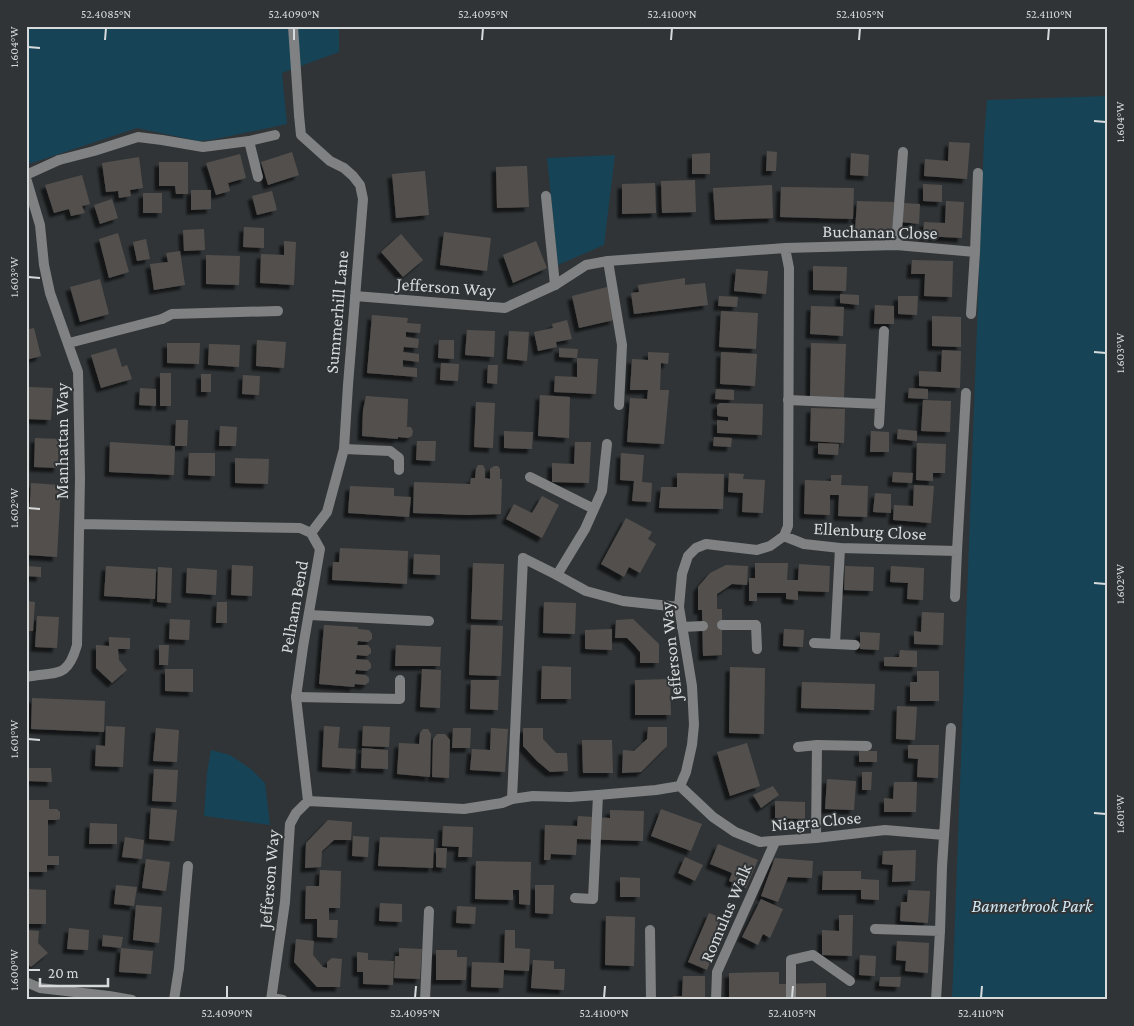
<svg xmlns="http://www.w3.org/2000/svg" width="1134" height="1026" font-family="'Crimson Pro',serif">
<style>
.green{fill:#174357}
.building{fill:#53504d;filter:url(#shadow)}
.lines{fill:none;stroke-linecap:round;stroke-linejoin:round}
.service{stroke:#7f8182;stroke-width:10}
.minor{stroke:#7f8182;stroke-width:10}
.ticks{fill:none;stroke:#d7dadb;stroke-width:2}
.labels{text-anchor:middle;stroke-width:4;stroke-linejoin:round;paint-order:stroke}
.street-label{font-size:18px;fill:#d7dadb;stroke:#303436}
.park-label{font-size:18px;font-style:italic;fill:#d0e8f4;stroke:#303436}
.neatline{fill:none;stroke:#d7dadb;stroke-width:2}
.ticks-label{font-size:12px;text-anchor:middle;fill:#d7dadb}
</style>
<defs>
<filter id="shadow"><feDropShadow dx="-4.5" dy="4.5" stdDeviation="1" flood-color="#0009"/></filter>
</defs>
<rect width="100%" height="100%" fill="#303436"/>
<!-- green -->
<path class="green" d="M26,26H339V52L282,73L287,124L211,140L198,141L137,128L26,165Z
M1108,96V1000H952L984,138L987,100Z
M615,155L604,245L558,265L547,158Z
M211,750L230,755L251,769L265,783L270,825L204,816L207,773Z"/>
<!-- building -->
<path class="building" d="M949,142L970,143L967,179L924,176L925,159L948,161Z
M767,151L777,152L776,171H766Z
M292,152L299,175L268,185L261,162Z
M710,153V174H692V154Z
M851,153L869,155L868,176L850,175Z
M240,154L246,178L228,183L230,191L216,195L206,163Z
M139,157L143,188L130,190L131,196L119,198L118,191L106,192L102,163Z
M159,162H188V194H176L175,186H159Z
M527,166L529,207L497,208L496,167Z
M425,171L429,215L396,218L392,174Z
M82,175L90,204L82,206L85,213L71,216L69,209L54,213L45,185Z
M695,180L696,212L662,213L661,181Z
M655,183L656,213L622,214V184Z
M923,184L942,185V202L923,201Z
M772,185L773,218L715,220L713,188Z
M781,187L854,188L853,219L780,217Z
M191,190H211V209L191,210Z
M272,191L277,210L257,215L252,196Z
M143,193H162V213H143Z
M112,199L118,218L100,224L94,205Z
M857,201L894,202L892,233L855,231Z
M946,201L964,202L962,238L923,236L924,222L945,223Z
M903,203L920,204L919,224L901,222Z
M244,227L264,228V248L243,247Z
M204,229L205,250L184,251L183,230Z
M444,232L491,238L487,271L440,265Z
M118,233L129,272L109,278L99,239Z
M401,234L423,260L403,277L381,252Z
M146,239L150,259L137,261L133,242Z
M284,241L296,242L294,285L260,283L261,254L284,255Z
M536,241L547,268L513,283L503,255Z
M180,251L185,285L154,290L150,264L168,262L166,253Z
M206,255L240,256L239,285L206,284Z
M912,260L953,261L952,297L924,296L925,274H911Z
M813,266L847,267L846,291L813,290Z
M736,269L768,271L766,294L734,291Z
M685,278V285L705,283L708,305L634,314L631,293L639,292L638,285Z
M100,279L109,314L80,322L70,287Z
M607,287L614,320L579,328L572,296Z
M840,294L859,295V305L840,303Z
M719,296L738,297L737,307L718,306Z
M898,296H918L917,315L898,314Z
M875,305L894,306V324H874Z
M811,306L844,307L843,336L810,334Z
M721,311L758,313L756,349L719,347Z
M372,315L408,318L407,323L421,324L420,333L406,332V337L419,339L418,348L404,347L403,352L419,354V362L403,360V367L417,368V377L367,373Z
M932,316L961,317V347L932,346Z
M567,320L572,339L556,342L557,347L538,351L534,332L553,328L552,324Z
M34,328L41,356L26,360V330Z
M467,330L495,331L494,357L465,355Z
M509,331L529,332L527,361L507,359Z
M257,340L286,342L284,368L256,366Z
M439,340H454V359L438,358Z
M167,343H200L199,364L167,363Z
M811,343L846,344L844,398L810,397Z
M209,344L240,345L239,367L208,365Z
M116,348L122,367L127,365L132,379L101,388L91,355Z
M559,348L578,349L577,358L598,359L596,394L554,392L555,376L577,377V358L559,357Z
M942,350L961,351L960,388L919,386V371L941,372Z
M648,352L669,353L668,364L661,363L660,390H669L664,444L627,442L630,398L647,399L648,390H630L632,359L648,360Z
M721,352L757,354L755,386L720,384Z
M441,363L459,364L458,381L440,380Z
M488,365H498L497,384L487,383Z
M160,373H171V406H160Z
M201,374H211V392H201Z
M243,375L260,376L259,395L242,394Z
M29,387L53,388L51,420L27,419Z
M140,388L156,389V406L139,405Z
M909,388L928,389V399L908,398Z
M716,389L734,390V400L715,399Z
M540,395L570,397L569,438L538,436Z
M366,396L408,399L407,427H411L413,431L412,436L408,438L398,437V439L362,436L363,410Z
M923,400L951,401L950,432L921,431Z
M476,402L495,403L493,448L474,447Z
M720,403L763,404L762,435L717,433V420L728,421V417L718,416L717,414V405Z
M811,408L845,409L844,443L810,441Z
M176,420H188L187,446H175Z
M220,426L237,427L236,446H219Z
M898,429L917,431V441L897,439Z
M504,431L533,432L532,449L504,448Z
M871,431L889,432V452H870Z
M714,437L732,438L731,447L713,446Z
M35,438L59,439L58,468L34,467Z
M417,441H436L435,461L416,460Z
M110,442L175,446L174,475L109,472Z
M575,442H591L589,483L552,482V463L574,464Z
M818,443L839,444L838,455L818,454Z
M917,443L946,444L945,473H933V481L916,480Z
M189,453H215V476L188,475Z
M621,453L644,455L642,482L652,483L651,502L632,501L634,481L620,480Z
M235,458L269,459L268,484L235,483Z
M478,465H483L485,469V478L490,479V469L494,466H498L500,469V479H502L501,514L469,515L413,513L414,482L470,484L471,478H475L476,469Z
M893,472L913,473L912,483L892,482Z
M677,473L724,474L723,509L659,508L661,487H677Z
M729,473L744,474L743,479L765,480L763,513L742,512L743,493L728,492Z
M831,475H842L841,485L868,486L867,517L838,516L839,495H830V515L804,514L805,480L831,481Z
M31,483L61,485L57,557L27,555Z
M914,485L934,486L931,523L893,520L894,505L913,506Z
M350,486L394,488V496L411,497L409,517L348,513Z
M875,493L891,494V513L873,512Z
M542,496L559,505L542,538L506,519L514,504L532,513Z
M626,518L652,532L648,539L656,544L640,573L629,567L624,577L601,564Z
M340,548L408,551L407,584L332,580L333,562H339Z
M414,554L440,555V575L413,574Z
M473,563L504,564L502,620L471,619Z
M755,563H788L787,580H798L799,564L830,566L829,592L798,591V600L786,599V593H757V601H749V578H755Z
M232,565L253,566L252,596L231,595Z
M726,565L748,566L747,585L732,584L717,594V609H722V655L703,656L702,610H698V587L710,573Z
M26,566L41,567V577L26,576Z
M106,566L156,569L155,599L104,596Z
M845,566L874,567L873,591L844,590Z
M891,566L924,568L923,600L907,599L908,583L890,582Z
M158,567L172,568L171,603L157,602Z
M187,568L217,570L216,595L186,593Z
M26,601L35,602L33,631H26Z
M217,602H227V623H216Z
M544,602L576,603L575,634L543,633Z
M922,612L944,613L943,645L914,644V631L921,632Z
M37,616L59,617L57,648L35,647Z
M170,619L190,620L189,640L169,639Z
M633,619L659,644V663H640V652L634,645L627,638H615L616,620Z
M324,625L358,627V629L369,630L372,634V639L368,642L358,641L357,645H368L371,649V653L367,656L357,655L356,659L368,660L371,664V668L367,671L356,670L355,674L366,675L369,678V682L365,685L355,684L354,687L319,684Z
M471,625L503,626L501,676L469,675Z
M612,629V650L585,649V630Z
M784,629L804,630L803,647L783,646Z
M860,632L880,633L879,650L860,649Z
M109,637L130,638V649H118L119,660L127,670L112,683L96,668V645L109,646Z
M159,645H169L168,665H159Z
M396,645L441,647L440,666H395Z
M900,650L917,651V667L884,666V657H899Z
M542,666L571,667V699H541Z
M730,667L765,668L764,734L729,733Z
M165,669H193V692L165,691Z
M422,669L441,670L440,708L420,707Z
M917,671H939V701H910V682H917Z
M670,679L671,715H635V680Z
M471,680H499L498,710L470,709Z
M802,682L875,684L874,710L801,708Z
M32,698L105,701L104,732L31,729Z
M897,706L917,707L915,740L896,739Z
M106,726L125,727L123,767L95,766L96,745L105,746Z
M324,726L340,727L338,748L356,749L355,769L322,767Z
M363,726L390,727L389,747L362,746Z
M648,727H667V746L641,772L622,773L623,750L634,751L647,739Z
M156,728L179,730L177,762L153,761Z
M453,728H471L470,748H452Z
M491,728L508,729L505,772L470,770L472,749L490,750Z
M523,728H543V739L556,753H567L568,771L550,772L537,761L523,746Z
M423,729H428L431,734L430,777L397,774L399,743L419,744L420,733Z
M437,734H445L450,740L449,778L432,777L433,739Z
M582,740H612L613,773H583Z
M747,743L760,786L730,796L717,752Z
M908,745H939L938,778L917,777L918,759L908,758Z
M362,748L388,750V769L361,768Z
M859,751H877V762H859Z
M28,768H51L52,782L28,781Z
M154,769L178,770L176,802L152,801Z
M862,772H872L871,790H862Z
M827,779L856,781L854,810L825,809Z
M894,782H917L916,812H884V798L893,799Z
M773,786L779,795L761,808L753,795Z
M26,800H49V809H57L60,812V819L56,820H48V856H59V865H47V872H26Z
M775,801L805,802V819L775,818Z
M151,808L177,810L174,841L149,839Z
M661,809L702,824L691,851L651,836Z
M610,810L644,811L643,841L577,839L576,855L551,854L550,860H544L545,825L577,826L578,816L610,818Z
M328,820L352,822L351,840H334L322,851L321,867L305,868L306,843Z
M90,823L117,824V844H89Z
M443,826L473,827L472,857H458L459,847L442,846Z
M353,836L369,837L368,857L352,856Z
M125,837L144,840L142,859L122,857Z
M380,837L434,839L433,868L378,866Z
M718,844L758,860L746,888L729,881L732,873L710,864Z
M436,848H447L446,868L436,867Z
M916,850L915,881L892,882L893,865L882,864L883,851Z
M685,857L703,865L695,881L678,873Z
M775,858L813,861L812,878L788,877L778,902L761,896Z
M146,859L170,862L166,891L142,888Z
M476,861L531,862L530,905L519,904V890H513V900L475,899Z
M320,870L341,871L340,908H329V920H338L337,938L317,937V919H305L306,886H319Z
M823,871H861V879L879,880V900L861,899V890H822Z
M620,877L640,878V897H620Z
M116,885L137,887L134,906L114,904Z
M535,885H554L553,914L535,913Z
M26,889L46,890V924H26Z
M908,890L930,891L928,923L900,921L901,902H907Z
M761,899L783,909L770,938L763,934L758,945L742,937Z
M380,903L402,904V922L379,921Z
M136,905L162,907L159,943L133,940Z
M457,906L476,907L475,924L456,923Z
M709,913L727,920L707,970L688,962Z
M839,915H853L852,956L822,955V930L839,931Z
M606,916L635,917L634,966L605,965Z
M69,928L89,930L88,950L67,949Z
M26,930L39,931L38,943L48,953L31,967L26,962Z
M505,930H515V948L530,949L529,971L504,970L503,988L471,987L472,962L504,963Z
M103,935L123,937L121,948L102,946Z
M296,939L314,941L313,955L323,967L327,968V962L332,958L342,959L340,987H317L294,962Z
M897,941L929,943L928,973L905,971L906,961L896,960Z
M121,948L153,951L151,974L119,972Z
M399,948L422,949L420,979L394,978L395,956H399Z
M436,950H457V957H467L466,980H436Z
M357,952L368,953V960L394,961L393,985L363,984V972H357Z
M860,955L876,956L875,976L859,975Z
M533,960L554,961V969H565L564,990L531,988Z
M779,972V984L826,983V1000H729V973Z
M683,976H705V1000H673V996H682Z
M880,977H901L900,987L879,986Z"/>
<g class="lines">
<!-- service -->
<path class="service" d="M293,26L299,115
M249,141L258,177
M59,160L94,151L138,137L162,140L203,147L249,141L275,135
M546,196L555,285
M896,245L903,152
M608,261L622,345L619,405
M162,319L172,314L278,311
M788,400L880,404
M879,424L884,331
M344,449L390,451L399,458V470
M530,477L594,509
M840,548L835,644L855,645
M557,575L585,529L602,491L607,444
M309,615L429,621
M722,625H756L757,649
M682,627L703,626
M814,643L835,644
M296,697L400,699V680
M798,747L817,745
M512,799L523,558
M816,838L817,745L867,746
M575,898L593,899L598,795
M875,929L940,931L936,1000
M650,930L651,1000
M179,968L188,866
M425,1000L429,911
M716,1000L717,972L775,842
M791,1000V960L813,955L850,981"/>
<!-- minor -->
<path class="minor" d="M299,115L301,135L330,161L344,168L353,176L360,185L363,199L348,385L344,449L327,512L311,533
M26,175L59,160
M26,178L40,225L44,265L50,293L78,372L80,478L77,645C67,680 56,671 26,677
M785,248L896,245L975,252L978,173
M971,314L975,252
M69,343L162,319
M79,524L300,528L311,533L320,549L303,647L296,697L308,801
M784,536L804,544L840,548L957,551L955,597
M957,551L966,393
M523,558L557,575L586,591L623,601L679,607
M680,786L713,817L735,832L760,842L816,838L885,830L944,835
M940,931L942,867L951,728
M26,982L40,988L109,996L132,1000
M272,998L283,1000
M174,1000L179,968
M271,1000L285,902L290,824L296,813L308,801L464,809L502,803L512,799L533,796L570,797L598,795L656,790L680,786L686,772L692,745L694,725L692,686L679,607L682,574L688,556L696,548L706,544L757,550L770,546L784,536L788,526L789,268L785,248L608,261L586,265L555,285L505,308L355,296"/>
</g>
<!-- ticks -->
<path class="ticks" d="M105,40L106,28M294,40V28M482,40L483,28M671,40L672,28M859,40L860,28M1048,40L1049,28M28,47L40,48M1094,121L1106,122M28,277L40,278M1094,352L1106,353M28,508L40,509M1094,583L1106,584M28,739L40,740M1094,813L1106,814M28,970H40M227,998V986M415,998L416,986M604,998L605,986M792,998L793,986M981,998L982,986"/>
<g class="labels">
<!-- street labels -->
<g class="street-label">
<text transform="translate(880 232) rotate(1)" y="6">Buchanan Close</text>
<text transform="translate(446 287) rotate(4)" y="6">Jefferson Way</text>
<text transform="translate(337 312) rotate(-85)" y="6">Summerhill Lane</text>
<text transform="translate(62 441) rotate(-90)" y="6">Manhattan Way</text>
<text transform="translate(870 531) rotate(3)" y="6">Ellenburg Close</text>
<text transform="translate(294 607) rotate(-80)" y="6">Pelham Bend</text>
<text transform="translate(671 651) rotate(-96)" y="6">Jefferson Way</text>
<text transform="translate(816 821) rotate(-5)" y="6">Niagra Close</text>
<text transform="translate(269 879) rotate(-85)" y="6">Jefferson Way</text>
<text transform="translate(726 913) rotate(-67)" y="6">Romulus Walk</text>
</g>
<!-- park labels -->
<g class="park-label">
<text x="1032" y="912">Bannerbrook Park</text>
</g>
</g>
<!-- border -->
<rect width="1134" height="1026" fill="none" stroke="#303436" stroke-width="55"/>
<!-- scale -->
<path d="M40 978v8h68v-8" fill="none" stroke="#d7dadb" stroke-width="2.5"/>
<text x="48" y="978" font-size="15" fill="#d7dadb" stroke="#303436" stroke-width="4" paint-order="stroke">20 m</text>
<rect x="28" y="28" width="1078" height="970" class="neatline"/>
<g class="ticks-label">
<text x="106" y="18">52.4085°N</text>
<text x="294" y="18">52.4090°N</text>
<text x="483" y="18">52.4095°N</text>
<text x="672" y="18">52.4100°N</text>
<text x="860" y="18">52.4105°N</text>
<text x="1049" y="18">52.4110°N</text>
<text transform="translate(14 47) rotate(-90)" y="4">1.604°W</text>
<text transform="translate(1120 122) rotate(-90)" y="4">1.604°W</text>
<text transform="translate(14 277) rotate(-90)" y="4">1.603°W</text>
<text transform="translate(1120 353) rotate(-90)" y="4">1.603°W</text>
<text transform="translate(14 508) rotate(-90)" y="4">1.602°W</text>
<text transform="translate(1120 584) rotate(-90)" y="4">1.602°W</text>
<text transform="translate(14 739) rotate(-90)" y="4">1.601°W</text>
<text transform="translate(1120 814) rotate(-90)" y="4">1.601°W</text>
<text transform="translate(14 970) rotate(-90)" y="4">1.600°W</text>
<text x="227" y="1017">52.4090°N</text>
<text x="415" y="1017">52.4095°N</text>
<text x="604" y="1017">52.4100°N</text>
<text x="792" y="1017">52.4105°N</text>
<text x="981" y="1017">52.4110°N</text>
</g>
</svg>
